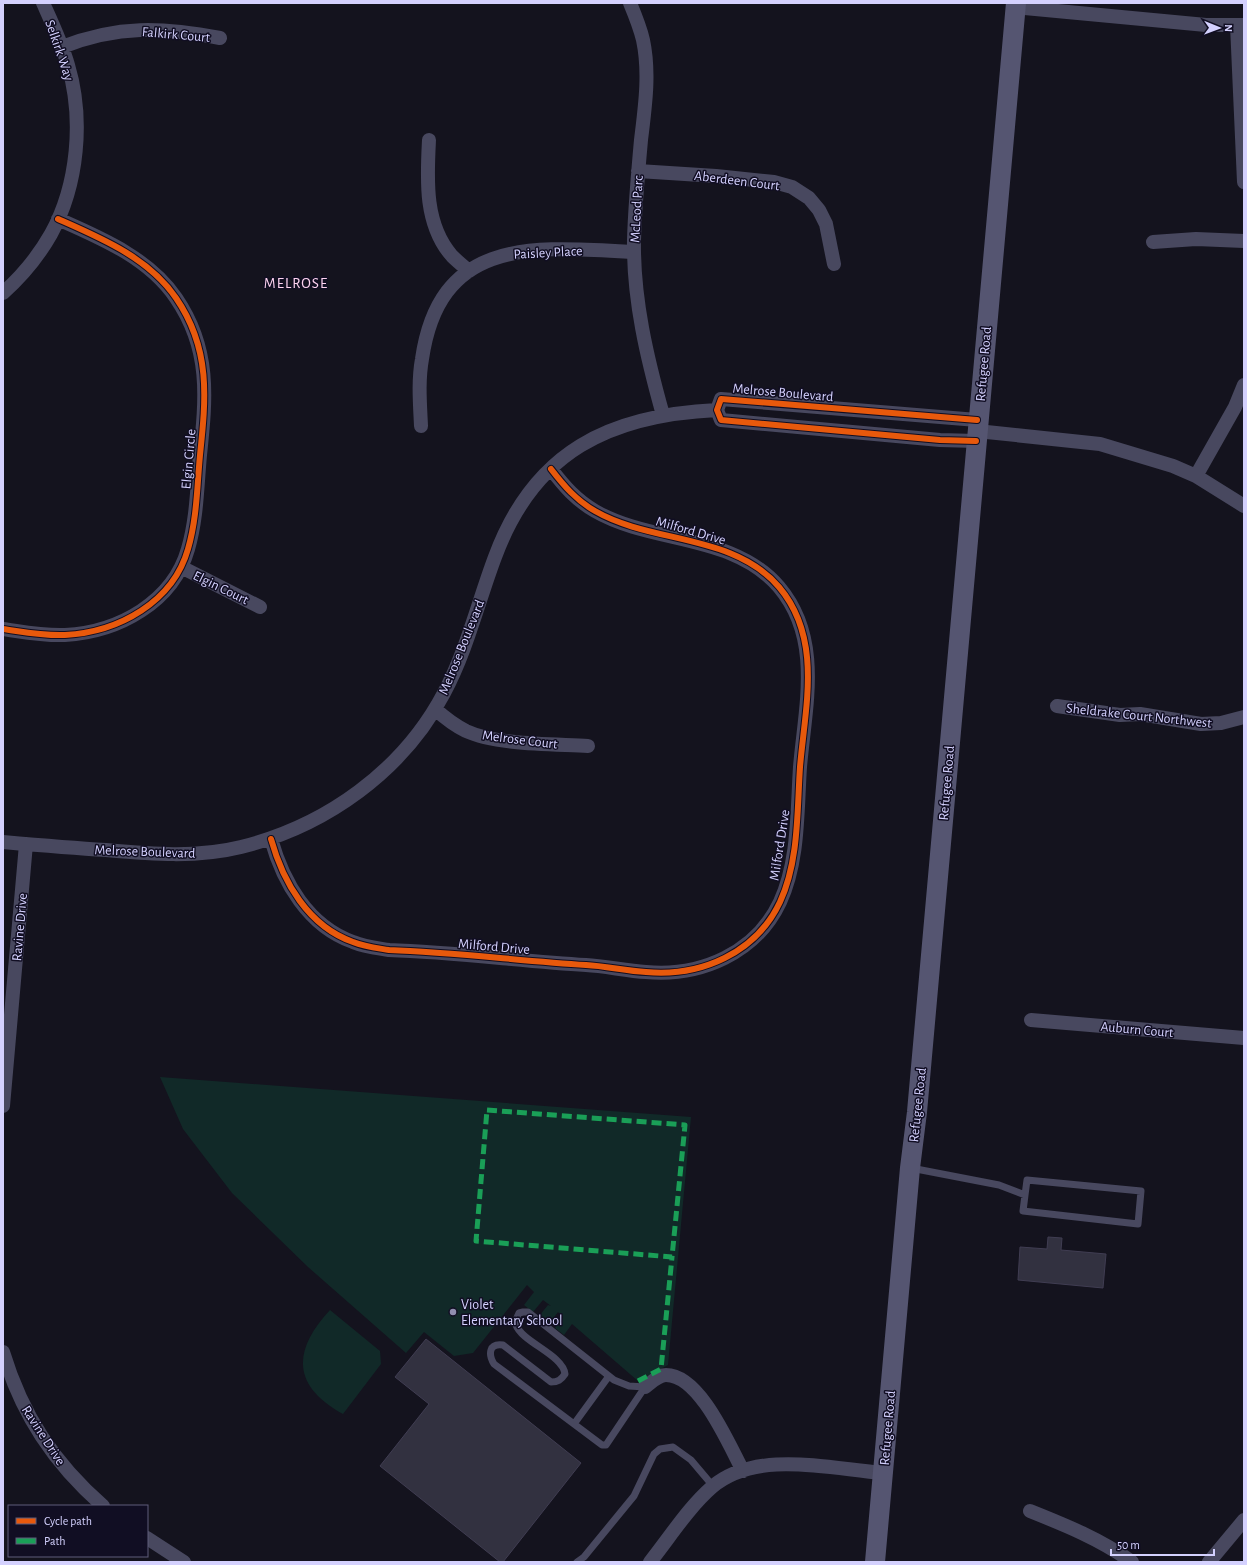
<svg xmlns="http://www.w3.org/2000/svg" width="1247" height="1565" font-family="'Alegreya Sans',sans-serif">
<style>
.green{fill:#112928}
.building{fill:#323140;stroke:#403d52}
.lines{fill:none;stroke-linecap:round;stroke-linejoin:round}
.lane{stroke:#48485f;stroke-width:7}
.street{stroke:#48485f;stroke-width:14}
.secondary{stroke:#555571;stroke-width:20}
.quiet{stroke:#1a9f57;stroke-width:5;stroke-dasharray:10 5;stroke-linecap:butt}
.cycleway-casing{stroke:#110e23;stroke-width:8}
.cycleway{stroke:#e8590c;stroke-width:6}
.poi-dot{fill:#918eb0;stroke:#110e23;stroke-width:1.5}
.labels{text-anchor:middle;stroke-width:3;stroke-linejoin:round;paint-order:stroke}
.street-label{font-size:14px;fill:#d4d1fe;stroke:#110e23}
.poi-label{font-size:14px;fill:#d4d1fe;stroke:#110e23;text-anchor:start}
.neighbourhood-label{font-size:15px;letter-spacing:1px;fill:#fed3f0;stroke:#110e23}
</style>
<rect width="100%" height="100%" fill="#14131e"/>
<!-- green -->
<path class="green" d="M160,1077L691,1117L668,1365L638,1381L572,1324L564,1335L555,1328L563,1317L558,1312L549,1324L539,1316L548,1305L551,1306L543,1300L533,1312L524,1305L534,1292L527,1285L473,1353L454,1356L424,1332L406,1353L308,1267L232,1193L183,1129Z
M330,1310L380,1351L381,1364L343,1414C292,1386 292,1351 330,1310Z"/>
<!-- building -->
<path class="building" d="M1048,1237L1062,1238L1061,1250L1106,1254L1103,1288L1018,1280L1020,1247L1047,1249Z
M426,1339L581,1463L503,1562H500L380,1466L429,1404L395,1377Z"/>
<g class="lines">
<!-- lane -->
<path class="lane" d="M911,1168L999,1185L1025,1195L1027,1180L1141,1191L1138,1224L1023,1211L1025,1195
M523,1312H528L614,1380L629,1386L645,1387L606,1445H602L494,1364C488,1354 489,1343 503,1345L551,1382C558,1382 561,1380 565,1374C563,1355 522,1342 516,1325C515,1321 517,1317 519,1313Z
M574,1424L609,1376
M577,1562L584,1557L634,1496L654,1454L660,1449L673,1447L691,1460L713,1486"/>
<!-- street -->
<path class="street" d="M630,3C635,15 640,27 643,40C650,73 645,107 641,140C638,173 635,206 634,240C633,299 647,358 663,415
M1015,7L1206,25H1244
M1237,25L1244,182
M62,47C118,25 162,27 220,38
M429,140C427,179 424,224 452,256C457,261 463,266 469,271
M638,171L716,176L774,182L792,187L809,198L819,210L826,224L834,264
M1153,242L1196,239L1244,241
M3,293C22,276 38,257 51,234C78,185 84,119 68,65C62,44 52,23 43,3
M421,426C420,404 418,381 422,359C440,235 536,247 634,252
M977,431L1100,444L1173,466L1196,476L1244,506
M976,441L940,440L721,420L717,410L721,399L977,420
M1196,476L1235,407L1244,385
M181,567L260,607
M3,629C24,632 44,636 65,635C119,632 173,602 188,549C197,518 197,487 200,455C206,398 211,349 176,298C149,258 101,238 58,219
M1057,706L1120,715L1140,714L1201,724L1221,723L1244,717
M435,709C445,718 454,725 466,731C496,745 553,744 588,746
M271,839C283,882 308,926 353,942C365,947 377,948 389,950C454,952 520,961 586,965C606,966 626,971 646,972C701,977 756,953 780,902C799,861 797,811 800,767C805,707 823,639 779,587C733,533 652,544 595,511C576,500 564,486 551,469
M3,842C37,845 72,848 106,850C151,854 197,858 241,847C326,826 403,771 444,693C467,650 478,602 495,557C534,451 610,415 717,410
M1031,1020L1244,1038
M3,1106L26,844
M3,1352C22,1415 54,1463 103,1506
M645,1387C652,1382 658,1375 666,1375C700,1375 729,1445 743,1471
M1030,1511C1065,1525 1100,1539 1132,1562
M147,1538L184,1562
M650,1562C670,1537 688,1508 712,1487C757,1449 830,1469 883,1473
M1209,1562L1244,1520"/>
<!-- secondary -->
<path class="secondary" d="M875,1562L910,1168L917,1112L1016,3"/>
<!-- quiet -->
<path class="quiet" d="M487,1110L685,1125L672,1257L476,1241Z
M638,1381L661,1369L672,1257"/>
<!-- cycleway casing -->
<g class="cycleway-casing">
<path id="cycleway" d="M976,441L940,440L721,420L717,410L721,399L977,420
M3,629C24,632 44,636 65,635C119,632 173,602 188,549C197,518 197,487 200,455C206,398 211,349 176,298C149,258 101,238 58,219
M271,839C283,882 308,926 353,942C365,947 377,948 389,950C454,952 520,961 586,965C606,966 626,971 646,972C701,977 756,953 780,902C799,861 797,811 800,767C805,707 823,639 779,587C733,533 652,544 595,511C576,500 564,486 551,469"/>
</g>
<!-- cycleway -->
<use href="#cycleway" class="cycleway"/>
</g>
<!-- markers -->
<circle class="poi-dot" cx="453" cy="1312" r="4"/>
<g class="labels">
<!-- street labels -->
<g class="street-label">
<text transform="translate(176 34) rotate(5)" y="5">Falkirk Court</text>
<text transform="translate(60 50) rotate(71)" y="5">Selkirk Way</text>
<text transform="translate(737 180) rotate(7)" y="5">Aberdeen Court</text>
<text transform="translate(636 209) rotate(-87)" y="5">McLeod Parc</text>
<text transform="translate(548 252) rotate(-3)" y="5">Paisley Place</text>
<text transform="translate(983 364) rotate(-85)" y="5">Refugee Road</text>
<text transform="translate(783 392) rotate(5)" y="5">Melrose Boulevard</text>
<text transform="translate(188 459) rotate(-85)" y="5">Elgin Circle</text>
<text transform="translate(691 530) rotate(16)" y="5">Milford Drive</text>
<text transform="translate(221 587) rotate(26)" y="5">Elgin Court</text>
<text transform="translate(461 647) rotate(-68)" y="5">Melrose Boulevard</text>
<text transform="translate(1139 715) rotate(6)" y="5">Sheldrake Court Northwest</text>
<text transform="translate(520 739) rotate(7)" y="5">Melrose Court</text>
<text transform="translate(946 783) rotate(-85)" y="5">Refugee Road</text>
<text transform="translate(779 845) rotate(-81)" y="5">Milford Drive</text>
<text transform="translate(145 851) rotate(2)" y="5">Melrose Boulevard</text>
<text transform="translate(19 927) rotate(-85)" y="5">Ravine Drive</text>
<text transform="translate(494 946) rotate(5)" y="5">Milford Drive</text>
<text transform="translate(1137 1029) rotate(5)" y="5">Auburn Court</text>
<text transform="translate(917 1105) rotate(-84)" y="5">Refugee Road</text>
<text transform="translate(887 1428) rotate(-85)" y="5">Refugee Road</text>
<text transform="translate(44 1435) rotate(57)" y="5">Ravine Drive</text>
</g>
<!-- poi labels -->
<g class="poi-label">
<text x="461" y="1309">Violet<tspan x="461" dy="16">Elementary School</tspan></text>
</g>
<!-- neighbourhood labels -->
<g class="neighbourhood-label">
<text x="296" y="288">MELROSE</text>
</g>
</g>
<!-- border -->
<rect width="1247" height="1565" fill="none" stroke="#d4d1fe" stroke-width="8"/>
<!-- legend -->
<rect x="8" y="1505" width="140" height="52" fill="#110e23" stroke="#5f5c7b"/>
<rect x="16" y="1518" width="20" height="6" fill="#e8590c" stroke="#5f5c7b"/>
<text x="44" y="1525" font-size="12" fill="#d4d1fe">Cycle path</text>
<rect x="16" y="1538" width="20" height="6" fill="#1a9f57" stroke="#5f5c7b"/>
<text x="44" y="1545" font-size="12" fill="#d4d1fe">Path</text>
<!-- north arrow -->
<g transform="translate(1219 28) rotate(91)" stroke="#110e23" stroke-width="3" paint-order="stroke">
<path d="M0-3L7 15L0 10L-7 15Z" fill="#d4d1fe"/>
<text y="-6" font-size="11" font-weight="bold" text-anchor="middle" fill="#d4d1fe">N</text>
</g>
<!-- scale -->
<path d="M1111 1549v6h103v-6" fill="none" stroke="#d4d1fe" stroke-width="2"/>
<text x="1117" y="1549" font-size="12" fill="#d4d1fe" stroke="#110e23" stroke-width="3" paint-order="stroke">50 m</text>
</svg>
